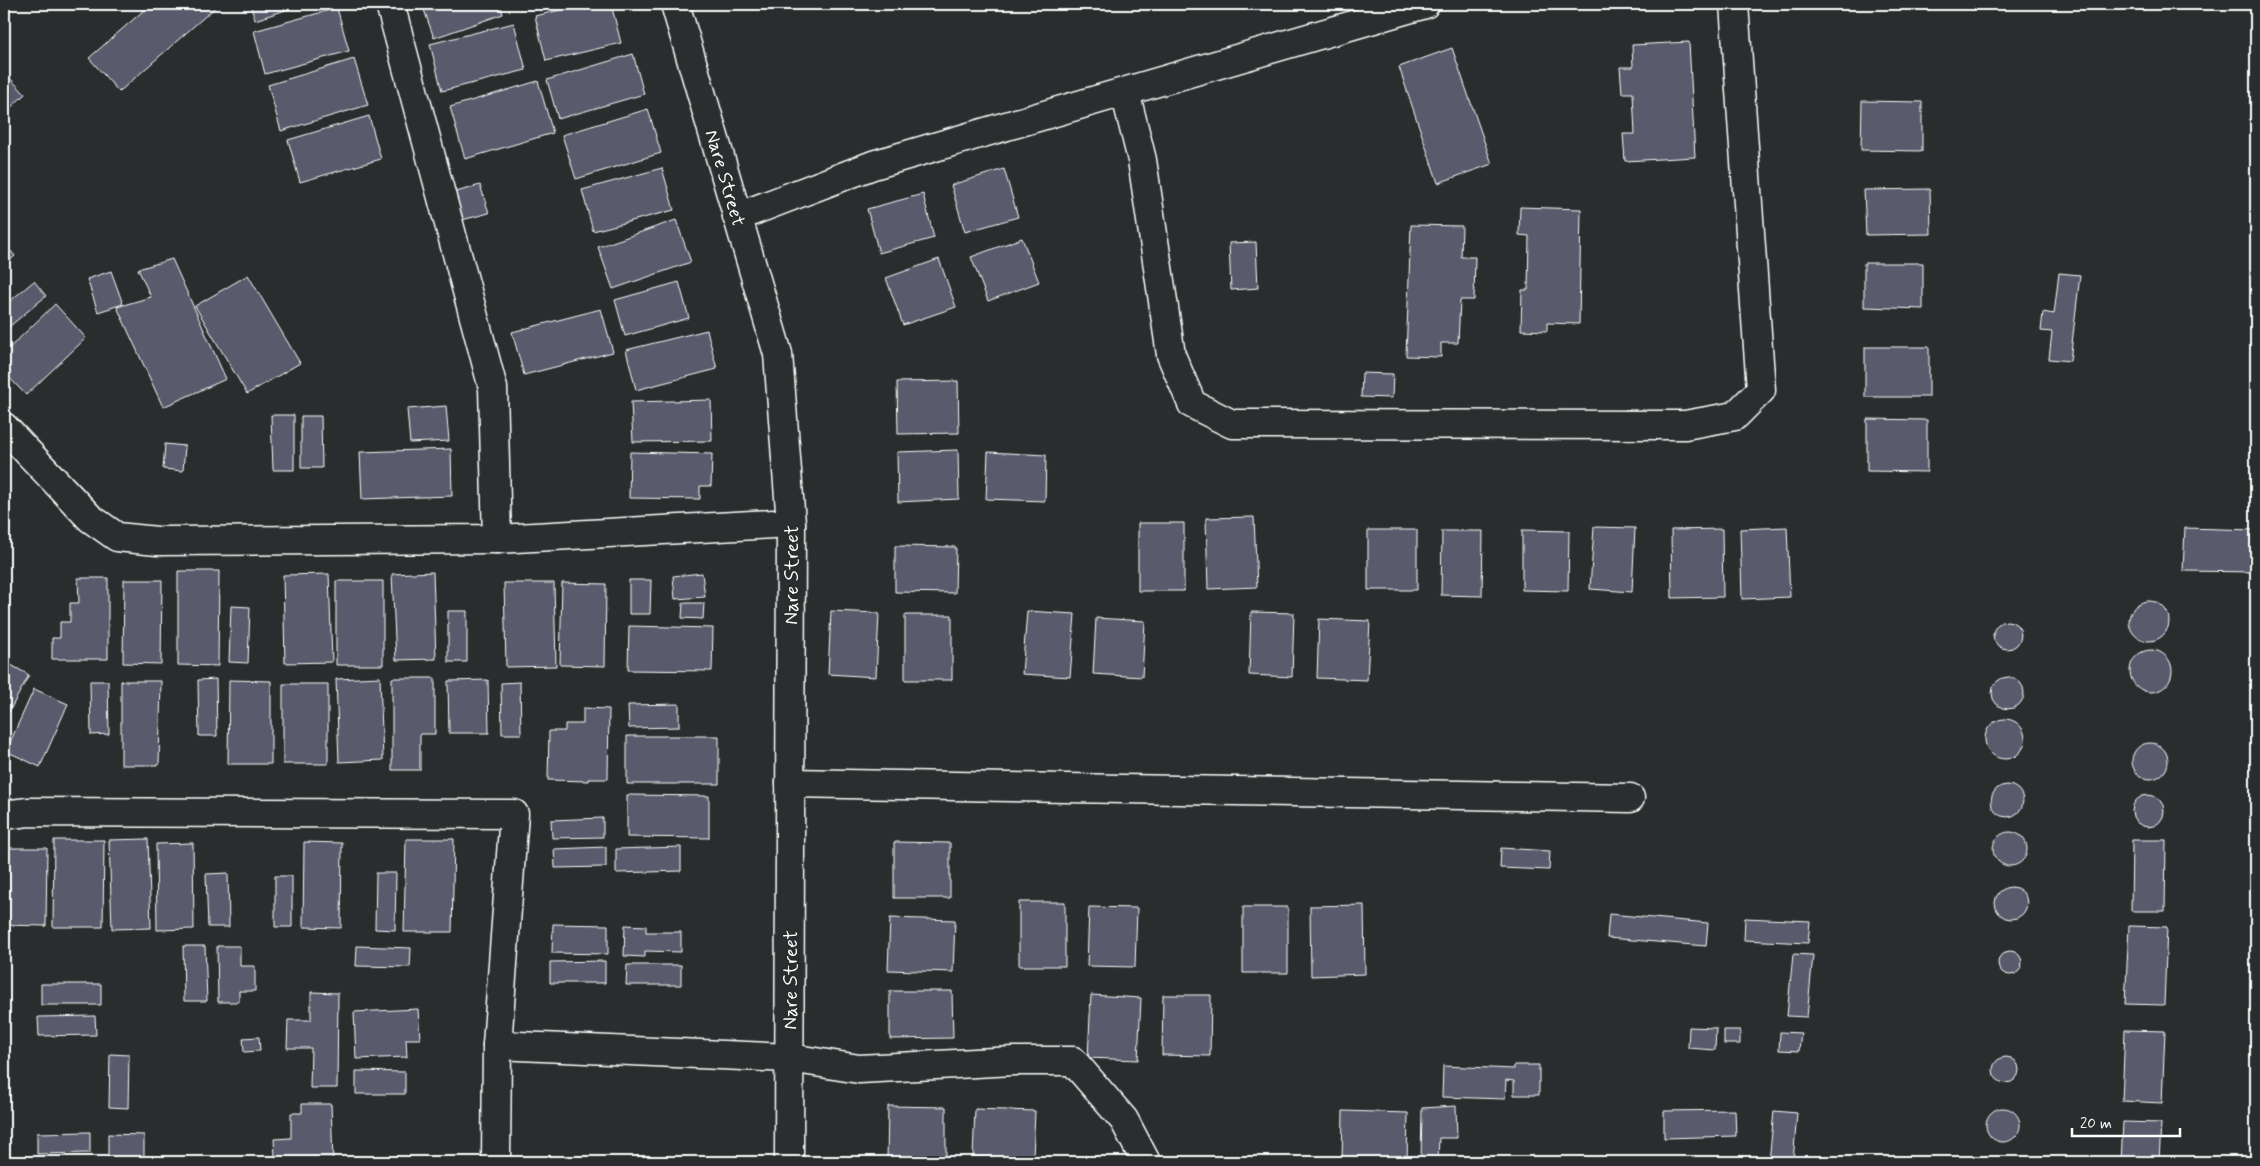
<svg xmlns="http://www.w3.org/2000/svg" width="2260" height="1166" font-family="Mynerve,sans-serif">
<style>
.building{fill:#5a5a6c;stroke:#fff}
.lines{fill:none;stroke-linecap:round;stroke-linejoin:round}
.minor-casing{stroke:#fff;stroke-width:31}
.minor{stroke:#2a2d2e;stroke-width:28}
.labels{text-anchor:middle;stroke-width:4;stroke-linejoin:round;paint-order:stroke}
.street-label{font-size:19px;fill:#fff;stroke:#2a2d2e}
</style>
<rect width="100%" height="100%" fill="#2a2d2e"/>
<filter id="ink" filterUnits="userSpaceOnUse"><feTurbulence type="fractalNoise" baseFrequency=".02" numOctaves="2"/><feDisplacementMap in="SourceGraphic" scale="10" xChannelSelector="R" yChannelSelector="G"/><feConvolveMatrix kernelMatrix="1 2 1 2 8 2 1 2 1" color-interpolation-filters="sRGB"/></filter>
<g filter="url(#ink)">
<!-- building -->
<path class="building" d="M151,4H219L119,92L89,58Z
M250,4H304L255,20Z
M422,4H500L503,14L434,38Z
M585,4H611L621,43L546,61L535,16Z
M337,8L349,51L265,74L254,31Z
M514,23L526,70L442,91L430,44Z
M1689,42L1695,157L1625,161L1623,134H1635L1633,93H1622L1620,67H1633L1632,45Z
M1452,48L1492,164L1438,183L1399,67Z
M633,54L644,94L558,119L547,80Z
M354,59L368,105L281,131L268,85Z
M4,72L25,94L4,114Z
M538,81L553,133L465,159L450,107Z
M1862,101L1922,102V151L1861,150Z
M648,109L661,153L576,179L562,135Z
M369,116L381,159L300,182L288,140Z
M662,168L674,210L593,231L582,190Z
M1004,169L1018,217L965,232L951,185Z
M480,185L489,213L462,220L453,193Z
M1930,189L1931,234L1866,235L1864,190Z
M923,194L934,238L879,253L867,209Z
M1520,207L1581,209L1579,324L1547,323V331L1521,330L1522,290H1528L1529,236L1519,235Z
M676,220L691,262L613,289L598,247Z
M1411,225L1462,226L1461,257H1475L1474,300H1460L1458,343H1441V357L1406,356Z
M1022,238L1039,282L988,301L971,257Z
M1256,242L1258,288L1231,290L1229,243Z
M4,243L15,256L4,265Z
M172,259L226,379L163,407L117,307L151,297L138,269Z
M939,259L956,307L903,325L886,278Z
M1864,263H1923V309L1864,307Z
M111,271L123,304L98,312L87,279Z
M2059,273L2080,275L2070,361L2049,359L2052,332L2041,331L2043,312L2054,314Z
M248,275L300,363L247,394L195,306Z
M34,281L46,296L4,331V306Z
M679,282L689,318L625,336L615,300Z
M55,304L86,338L26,395L4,372V353Z
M601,309L613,352L524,375L512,332Z
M707,330L717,369L636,390L626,350Z
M1865,347H1929V397H1865Z
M1362,373L1393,374L1392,398L1361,397Z
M958,381L959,433L898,434L897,382Z
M711,400L712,441L633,442L631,402Z
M446,406L449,441L410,443L407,409Z
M271,415H294V470H273Z
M301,416H321L322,468H301Z
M1867,419L1927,420V472L1867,471Z
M165,444L185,446L183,471L163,469Z
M451,449L452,496L362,499L360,452Z
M958,450L959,499L898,502L897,452Z
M630,452L712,454L711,486H700V499L629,498Z
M988,452L1046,455L1045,501L986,499Z
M1254,517L1257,587L1208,589L1206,518Z
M1138,523H1184V591H1138Z
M1594,527L1635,528L1632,592L1590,589Z
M1787,527L1790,597L1742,599L1740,529Z
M2185,528L2256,530V572L2183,571Z
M1722,529L1723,597L1672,598L1671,530Z
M1368,530H1417V590H1368Z
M1522,530L1569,531L1568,591L1522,590Z
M1442,531H1483L1482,596L1441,595Z
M895,546L956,547L955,593L895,592Z
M178,571H219L218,666L178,665Z
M433,572L436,659L396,660L392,574Z
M702,573L705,597L675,599L673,576Z
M329,574L332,662L285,663L283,575Z
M78,578H108V659H52V638H60V622H70V603H79Z
M124,580H162L161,664L123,663Z
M629,580H651L650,614H629Z
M336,581H383V665H336Z
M504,583H554L556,666L506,667Z
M562,583L606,584L605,666L560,665Z
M2129 621a20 20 0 1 1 40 0a20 20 0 1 1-40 0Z
M683,603H704L703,619L682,618Z
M231,606L250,607L248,663L229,662Z
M448,611H467V662H448Z
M831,611L879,613L876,677L828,674Z
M1027,611L1075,614L1070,677L1022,674Z
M1251,612L1294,613L1292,677L1249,675Z
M905,615H952V680H905Z
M1096,618L1145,621L1142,677L1093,674Z
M1319,619L1370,621L1367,680L1317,678Z
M1993 635a14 14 0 1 1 28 0a14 14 0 1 1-28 0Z
M629,626L713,628L712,671L628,670Z
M2130 671a21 21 0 1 1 42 0a21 21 0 1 1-42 0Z
M11,665L29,675L4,721V678Z
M1992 693a16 16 0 1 1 32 0a16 16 0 1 1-32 0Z
M380,677L383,760L339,762L336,679Z
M392,678H435V734H420V770H392Z
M216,679L217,736H199L198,680Z
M229,680L271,681V764H228Z
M488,680L489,733H449L448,681Z
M90,681H108L109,734L91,735Z
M121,681H161L159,765H121Z
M520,682L521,734H502L501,683Z
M283,684H328V764H283Z
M34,689L68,704L40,767L6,751Z
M679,704V727L629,728L628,705Z
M583,708L609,709L608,779H588V781L548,780L549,731H565V724H583Z
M1985 739a20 20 0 1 1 40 0a20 20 0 1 1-40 0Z
M627,736H719V784H627Z
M2132 761a18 18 0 1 1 36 0a18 18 0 1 1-36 0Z
M1991 801a16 16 0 1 1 32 0a16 16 0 1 1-32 0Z
M627,795L709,796V838L627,837Z
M2132 811a16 16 0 1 1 32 0a16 16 0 1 1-32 0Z
M603,818V837L552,838L551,820Z
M1993 849a17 17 0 1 1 34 0a17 17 0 1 1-34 0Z
M148,839L151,928L112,929L109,840Z
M406,839H454L452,932H404Z
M54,840H104L103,927H53Z
M2132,840H2166L2165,911H2131Z
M304,842L342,843L341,928L303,927Z
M894,842L950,843V898H894Z
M193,843L194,929L157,930L156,844Z
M606,847V867L555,868L554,849Z
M681,847V871L616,873V849Z
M4,848H47L46,926L4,925Z
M1501,848L1550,851L1549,870L1500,868Z
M228,873L229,927H208L206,874Z
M376,873H396L395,930L375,929Z
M275,876H292V927H275Z
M1995 903a16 16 0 1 1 32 0a16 16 0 1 1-32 0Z
M1019,902H1065V966H1019Z
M1364,905L1365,974L1311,976L1310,906Z
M1089,907L1137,908L1135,967L1087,966Z
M1243,907H1288V973H1243Z
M1609,914L1708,923L1706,946L1607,938Z
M890,918L955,920L953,972L888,970Z
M1745,918L1810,921L1808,943L1744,940Z
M553,924L608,925V954L552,953Z
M625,925L646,926V932H681V952L645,951V957L624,956Z
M2129,926L2167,927L2164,1005L2125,1004Z
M183,946H205L207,1001H184Z
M217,946H240V966H255V991H239V1002H218Z
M357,946L411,948L410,967L356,966Z
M1998 963a12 12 0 1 1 24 0a12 12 0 1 1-24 0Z
M1793,954L1813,955L1807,1017L1787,1016Z
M605,961V983H550V962Z
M627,965H681V985H626Z
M41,984H101V1005H41Z
M890,991H952L953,1038L890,1039Z
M311,992L338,993L337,1088H310L311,1048H287L288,1020H311Z
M1091,995L1141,998L1138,1060L1088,1058Z
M1163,995H1211L1210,1056L1162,1055Z
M418,1009L420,1039H406L407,1057L356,1059L354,1012Z
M95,1016L96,1035L39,1036L38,1017Z
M1689,1027L1716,1028L1715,1050L1688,1048Z
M1724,1030H1740V1044H1724Z
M2125,1030L2165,1031L2162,1103L2122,1101Z
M1780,1032L1801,1033L1799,1051L1779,1050Z
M259,1037L260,1051L244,1052L243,1038Z
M110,1054L129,1055L128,1108L109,1107Z
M1993 1070a13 13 0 1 1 26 0a13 13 0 1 1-26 0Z
M1514,1065H1539V1095H1514V1081L1506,1080L1505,1099L1442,1097L1443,1066L1514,1069Z
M356,1071L405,1072V1094H356Z
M302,1104H331L333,1162H263V1157H275L274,1139L291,1138V1113H302Z
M888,1106L946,1107V1161L887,1160Z
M1456,1106L1457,1138H1439L1438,1159H1451V1162H1421L1422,1108Z
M1986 1125a17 17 0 1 1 34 0a17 17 0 1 1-34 0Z
M975,1109L1035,1111L1033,1158L973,1157Z
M1735,1110L1736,1136L1664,1138V1111Z
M1343,1111L1408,1113L1407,1162H1342Z
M1774,1111L1797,1113L1793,1162H1769Z
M2123,1122L2161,1123L2159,1162H2121Z
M90,1132V1153L37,1154V1133Z
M108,1134L144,1135V1162H108Z"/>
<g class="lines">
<!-- minor casing -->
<g class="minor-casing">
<g id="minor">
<path d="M390,4L493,388L497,539"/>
<path id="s1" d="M675,4L778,354L791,523L789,1162"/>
<path d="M1125,92L1142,160L1171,355L1192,404L1232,424L1685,425L1735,416L1761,390L1734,4"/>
<path d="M737,217L873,165L1425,4"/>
<path d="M4,427L90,518L117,537L157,541L497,539L791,523"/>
<path d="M790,783L1630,798"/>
<path d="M4,815L28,812L514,814L497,1045L496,1162"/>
<path d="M497,1045L790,1058L859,1069L1014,1061H1073L1124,1120L1146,1162"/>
</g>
</g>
<!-- minor -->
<use href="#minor" class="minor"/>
</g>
</g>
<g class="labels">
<!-- street labels -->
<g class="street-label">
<text dy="7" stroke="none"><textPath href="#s1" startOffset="181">Nare Street</textPath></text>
<text transform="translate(791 575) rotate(-90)" y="7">Nare Street</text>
<text transform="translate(790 980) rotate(-90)" y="7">Nare Street</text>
</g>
</g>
<!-- margin -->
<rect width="2260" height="1166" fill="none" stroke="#2a2d2e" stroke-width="20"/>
<rect x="10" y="10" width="2240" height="1146" fill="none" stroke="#fff" stroke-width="2" filter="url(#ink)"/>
<!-- scale -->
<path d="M2072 1128v8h108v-8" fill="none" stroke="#ffffff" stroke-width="2.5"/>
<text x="2080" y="1128" font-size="15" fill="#ffffff" stroke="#2a2d2e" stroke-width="4" paint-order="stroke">20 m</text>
</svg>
